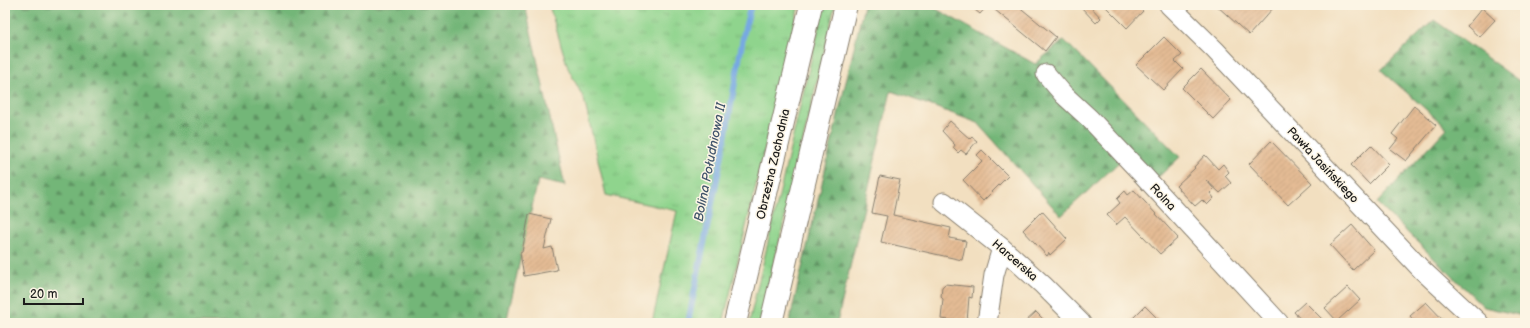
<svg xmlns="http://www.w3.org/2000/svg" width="1530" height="328" font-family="'Balsamiq Sans',sans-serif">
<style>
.grass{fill:url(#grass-tufts);stroke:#567854}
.forest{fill:url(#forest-firs);stroke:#48694a}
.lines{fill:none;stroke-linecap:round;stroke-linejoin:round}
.stream{stroke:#77a9e2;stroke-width:6}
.building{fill:url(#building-hatch)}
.minor-casing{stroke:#877e6e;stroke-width:21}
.tertiary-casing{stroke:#877e6e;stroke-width:24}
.minor{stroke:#fff;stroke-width:19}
.tertiary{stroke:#fff;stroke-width:22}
.labels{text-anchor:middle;stroke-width:3;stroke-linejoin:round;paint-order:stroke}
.street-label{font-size:12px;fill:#1c1c1c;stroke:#fcf5e5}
.water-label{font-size:13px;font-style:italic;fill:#40546b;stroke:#fcf5e5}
</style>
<defs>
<pattern id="grass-tufts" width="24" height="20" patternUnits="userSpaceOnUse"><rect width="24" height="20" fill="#8fd48d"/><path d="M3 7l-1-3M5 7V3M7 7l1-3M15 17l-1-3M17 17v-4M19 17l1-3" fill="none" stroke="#7bb579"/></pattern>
<pattern id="forest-firs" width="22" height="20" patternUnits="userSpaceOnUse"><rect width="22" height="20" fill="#73b678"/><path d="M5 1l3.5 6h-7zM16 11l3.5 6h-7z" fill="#5e9362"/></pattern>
<pattern id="building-hatch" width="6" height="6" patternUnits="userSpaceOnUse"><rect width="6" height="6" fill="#e4bb94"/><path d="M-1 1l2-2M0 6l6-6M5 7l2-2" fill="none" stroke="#c3a07f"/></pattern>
</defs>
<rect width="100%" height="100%" fill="#fcf5e5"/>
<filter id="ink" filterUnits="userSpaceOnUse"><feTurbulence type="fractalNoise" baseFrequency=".025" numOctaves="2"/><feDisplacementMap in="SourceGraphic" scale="8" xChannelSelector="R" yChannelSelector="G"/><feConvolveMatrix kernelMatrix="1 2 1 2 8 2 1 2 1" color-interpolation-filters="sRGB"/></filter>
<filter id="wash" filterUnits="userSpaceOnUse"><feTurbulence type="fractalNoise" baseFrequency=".012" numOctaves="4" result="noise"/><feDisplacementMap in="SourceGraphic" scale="16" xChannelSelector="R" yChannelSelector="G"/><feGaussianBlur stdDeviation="0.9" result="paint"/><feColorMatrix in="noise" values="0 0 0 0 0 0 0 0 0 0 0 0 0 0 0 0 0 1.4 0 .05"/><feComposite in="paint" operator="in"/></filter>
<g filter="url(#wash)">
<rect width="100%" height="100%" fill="#f2dfc0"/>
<!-- grass -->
<path class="grass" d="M549,5H799L723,323H652L677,211L606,195L584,99L568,68Z
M824,5H835L760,323H749Z"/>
<!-- forest -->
<path class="forest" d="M5,5H525L565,186L538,180L506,323H5Z
M864,5H929L1035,64L1064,40L1180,157L1153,182L1130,152L1061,216L978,123L891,91L837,323H789Z
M1434,20L1525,85V308L1519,315L1484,307L1377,203L1447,128L1381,70Z"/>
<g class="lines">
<!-- stream -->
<path class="stream" d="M688,323L724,144L744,32L751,5"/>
</g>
<g id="blocks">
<!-- building -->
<path class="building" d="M969,5H988L980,14Z
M989,5H1017L1056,37L1045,51Z
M1079,5H1093L1091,7L1101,18L1096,23Z
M1104,5H1137L1143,11L1127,28Z
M1216,5H1271L1274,7L1249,35Z
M1482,8L1495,20L1479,37L1467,26Z
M1164,37L1182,55L1175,61L1183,69L1163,90L1136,65Z
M1201,69L1231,100L1213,119L1182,88Z
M1414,106L1436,125L1406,161L1390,149L1398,139L1392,134Z
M950,121L970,139L972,137L977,141L966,154L961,150L958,153L953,148L955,145L942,131Z
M1271,141L1312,183L1288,205L1249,164Z
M1371,145L1389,164L1369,184L1351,165Z
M982,150L1008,176L983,201L963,180L982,161L977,155Z
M1205,155L1218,169L1223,164L1229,172L1225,176L1231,183L1220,193L1206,180L1214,189L1210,193L1214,198L1207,205L1202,200L1195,206L1176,186L1195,168L1194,167Z
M880,176L900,180L893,215L951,228L949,238L966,241L962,260L881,242L887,216L872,213Z
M1134,190L1178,238L1160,254L1125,217L1116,225L1107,215L1120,203L1117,199L1125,191L1128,195Z
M1042,211L1067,239L1050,255L1049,253L1047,256L1023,230Z
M529,214L551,219L544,249L552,247L557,270L524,276L520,253L522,252Z
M1352,225L1374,250L1353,270L1330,245Z
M945,284L973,287L972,298L969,297L967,322L941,319L943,299L941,297L942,287Z
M1348,287L1360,300L1337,321L1325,308Z
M1305,302L1326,323H1304L1294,312Z
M1426,302L1446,323H1416L1410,316Z
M1145,306L1162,323H1128Z
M1036,312L1047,323H1024Z"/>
</g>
</g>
<g filter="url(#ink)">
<use href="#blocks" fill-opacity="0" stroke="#877e6e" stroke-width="1"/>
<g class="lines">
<!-- minor casing -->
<g class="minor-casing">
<path id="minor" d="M1169,5L1215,50L1421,269L1479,323
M1046,74L1064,95L1090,119L1143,175L1279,323
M944,202L1002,248L1043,285L1081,323
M987,323L994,275L1002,248"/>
</g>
<!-- tertiary casing -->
<g class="tertiary-casing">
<path id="tertiary" d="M735,323L811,5
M771,323L846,5"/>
</g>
<!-- minor -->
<use href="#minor" class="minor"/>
<!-- tertiary -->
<use href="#tertiary" class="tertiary"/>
</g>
</g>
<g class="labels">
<!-- street labels -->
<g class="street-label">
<text transform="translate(773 164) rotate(-77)" y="4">Obrzeżna Zachodnia</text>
<text transform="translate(1323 165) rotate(47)" y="4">Pawła Jasińskiego</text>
<text transform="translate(1163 197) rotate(47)" y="4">Rolna</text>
<text transform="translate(1015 260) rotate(41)" y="4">Harcerska</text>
</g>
<!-- water labels -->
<g class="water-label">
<text transform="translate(709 162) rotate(-79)" y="5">Bolina Południowa II</text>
</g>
</g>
<!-- margin -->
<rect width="1530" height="328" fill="none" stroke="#fcf5e5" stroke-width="20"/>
<!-- scale -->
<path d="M24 298v6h59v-6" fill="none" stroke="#1c1c1c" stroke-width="2"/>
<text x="30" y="298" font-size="12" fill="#1c1c1c" stroke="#fcf5e5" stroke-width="3" paint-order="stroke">20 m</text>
</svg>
